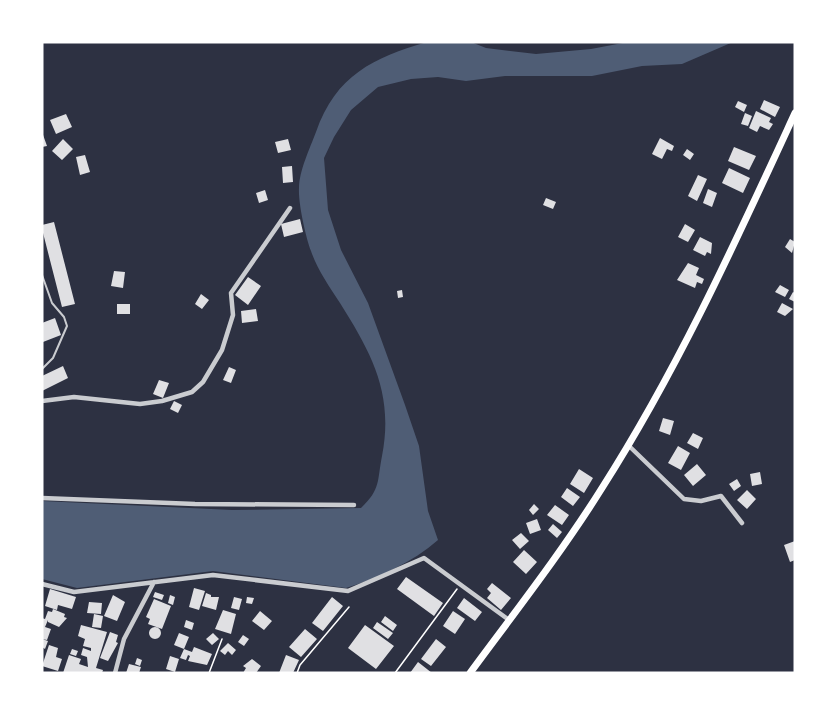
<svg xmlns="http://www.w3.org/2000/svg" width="837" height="715" font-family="Arial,sans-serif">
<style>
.water{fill:#4f5d75}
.building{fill:#e0e0e3}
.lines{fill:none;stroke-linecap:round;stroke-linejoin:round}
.path{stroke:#fff;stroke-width:1.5}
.service{stroke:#caccd0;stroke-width:2}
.minor{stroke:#caccd0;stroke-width:4.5}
.secondary{stroke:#fff;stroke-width:7}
</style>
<rect width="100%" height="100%" fill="#2d3142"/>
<!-- water -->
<path class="water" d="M427,42H471L486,48L536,54L591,49L628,42H733L682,64L642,66L592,76H505L466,81L438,77L411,79L378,87L351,110L334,137L324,158L328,210L341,250L368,303L405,405L419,446L428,511L438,540C413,562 378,578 346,588L213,571L77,588L42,579V501L232,510L361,508C381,489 377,481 382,456C394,394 372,354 340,303C329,286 317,269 311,251C306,238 298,203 299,188C299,171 310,148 316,132C336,75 373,58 427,42Z"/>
<!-- building -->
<path class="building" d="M764,100L780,107L775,117L760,109Z
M738,101L747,105L744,112L735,107Z
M756,111L771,118L769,122L773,124L769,130L760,126L757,132L749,128Z
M745,113L752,116L748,126L741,124Z
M66,114L72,127L56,134L50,120Z
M42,132L47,146L42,147Z
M660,138L674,146L672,151L667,149L662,159L652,154Z
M63,139L73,149L62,160L52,151Z
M288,139L291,150L278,153L275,142Z
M734,147L756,156L749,170L728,161Z
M687,149L694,154L690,160L683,155Z
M85,155L90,172L80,175L76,157Z
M292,166L293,182L283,183L282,167Z
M729,168L750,178L743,193L722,183Z
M698,175L707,179L697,201L688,196Z
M708,189L717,193L712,207L703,203Z
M265,190L268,200L259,203L256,193Z
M546,198L556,202L553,209L543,205Z
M300,219L303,232L284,237L281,224Z
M54,222L75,304L62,307L42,229V225Z
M685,224L695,230L688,242L678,237Z
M700,237L712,243L711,254L707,252L705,256L693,250Z
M790,239L795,242L792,253L785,247Z
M688,263L699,268L696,275L704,279L702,284L697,282L695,288L677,280Z
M114,271L125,272L123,288L111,286Z
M248,277L261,286L248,305L235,295Z
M780,285L789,290L785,297L775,292Z
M402,290L403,297L398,298L397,291Z
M793,292L795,293V302L789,299Z
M201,294L209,300L202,309L195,304Z
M782,303L793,309L785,316L777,312Z
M117,304H130V314H117Z
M256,309L258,321L242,323L241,311Z
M55,318L61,335L43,342L42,323Z
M63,366L68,378L42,391V376Z
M229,367L236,370L231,383L223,380Z
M159,380L169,383L163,398L153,394Z
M174,401L182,405L178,413L170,409Z
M663,418L674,421L670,435L659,431Z
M693,433L703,438L698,449L687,443Z
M678,446L690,453L681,470L668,463Z
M697,464L706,475L693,486L684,475Z
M579,469L593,478L584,493L570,484Z
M760,472L762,484L752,486L750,474Z
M737,479L741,486L734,491L729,484Z
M567,488L580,497L573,506L561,497Z
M747,490L756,499L747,509L737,500Z
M534,504L539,509L533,515L529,510Z
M555,505L569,515L562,525L547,515Z
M537,519L541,530L530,534L526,523Z
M553,524L562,532L557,538L548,530Z
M521,533L529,541L520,549L512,540Z
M795,541V560L790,562L784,545Z
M524,550L537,562L526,574L513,562Z
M406,577L443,603L434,616L397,589Z
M492,583L511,598L501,610L487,598L491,593L487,589Z
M194,588L205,591L199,610L189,607Z
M50,589L76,597L72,609L58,605L57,610L45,606Z
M155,592L164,595L162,600L153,597Z
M206,593L211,595V597H219L216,610L202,606Z
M113,595L125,602L117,621L104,616Z
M170,595L175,597L173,605L168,603Z
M234,597L242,599L239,610L231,608Z
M247,597L254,598L252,604L246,603Z
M332,597L343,606L323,631L312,623Z
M464,598L482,612L475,621L457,608Z
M154,599L171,606L162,629L148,624L150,619L146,617Z
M89,602L102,603L101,614L87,613Z
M53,609L65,614L64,617L67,618L59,627L48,622V620L45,627L51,629L47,640L42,639V618L45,619L48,611L52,612Z
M223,610L236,614L231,634L215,629Z
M260,611L272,621L264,630L252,621Z
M453,611L465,619L455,634L443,626Z
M94,614L103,616L101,628L92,627Z
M385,616L397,625L393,631L381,622Z
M186,620L194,623L192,630L184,627Z
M377,622L393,633L388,639L373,628Z
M81,625L107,632L96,668L103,670L102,673H63L69,655L81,659L79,664L88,667L87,657L81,655L83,648L91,651V648L83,646L85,639L78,636Z
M365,625L394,646L376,669L348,648Z
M149 633a6 6 0 1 1 12 0a6 6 0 1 1-12 0Z
M305,629L317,639L301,657L289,647Z
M110,632L118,635L116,642L118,643L108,661L100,658Z
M179,633L189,637L184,649L174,645Z
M213,633L219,639L212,645L206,639Z
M243,635L249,639L244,646L238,642Z
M42,639L48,641L45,649L42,647Z
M436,639L446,647L431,666L421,659Z
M228,643L236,650L232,655L228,651L225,655L220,651Z
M49,645L58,648L56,657L62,659L58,671L42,666Z
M194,647L212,654L207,665L188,661L190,656L188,655L186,660L180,658L184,649L192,652Z
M72,649L78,651L76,656L70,654Z
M286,655L299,660L293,673H279Z
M170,656L179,659L175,672L166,669Z
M137,658L142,660L140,666L135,664Z
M252,659L261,666L256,673H243L246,668L243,666Z
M418,662L432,673H410Z
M129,664L141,667L139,673H126Z"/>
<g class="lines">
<!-- path -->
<path class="path" d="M209,673L222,639
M297,673L300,665L349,607
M395,673L457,589"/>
<!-- service -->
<path class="service" d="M42,275L52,303L64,317L67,326L53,358L42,369"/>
<!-- minor -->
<path class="minor" d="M42,401L74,397L140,404L162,401L192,392L203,382L222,350L233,315L231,293L290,208
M628,445L684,499L701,501L721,496L742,523
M42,498L195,504L354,505
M42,584L74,592L213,575L348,591L424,558L509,620
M115,673L124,639L154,582"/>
<!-- secondary -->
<path class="secondary" d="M470,673C515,612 562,552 602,488C678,369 736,241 795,113"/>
</g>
<!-- border -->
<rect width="837" height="715" fill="none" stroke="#ffffff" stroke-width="87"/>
</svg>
